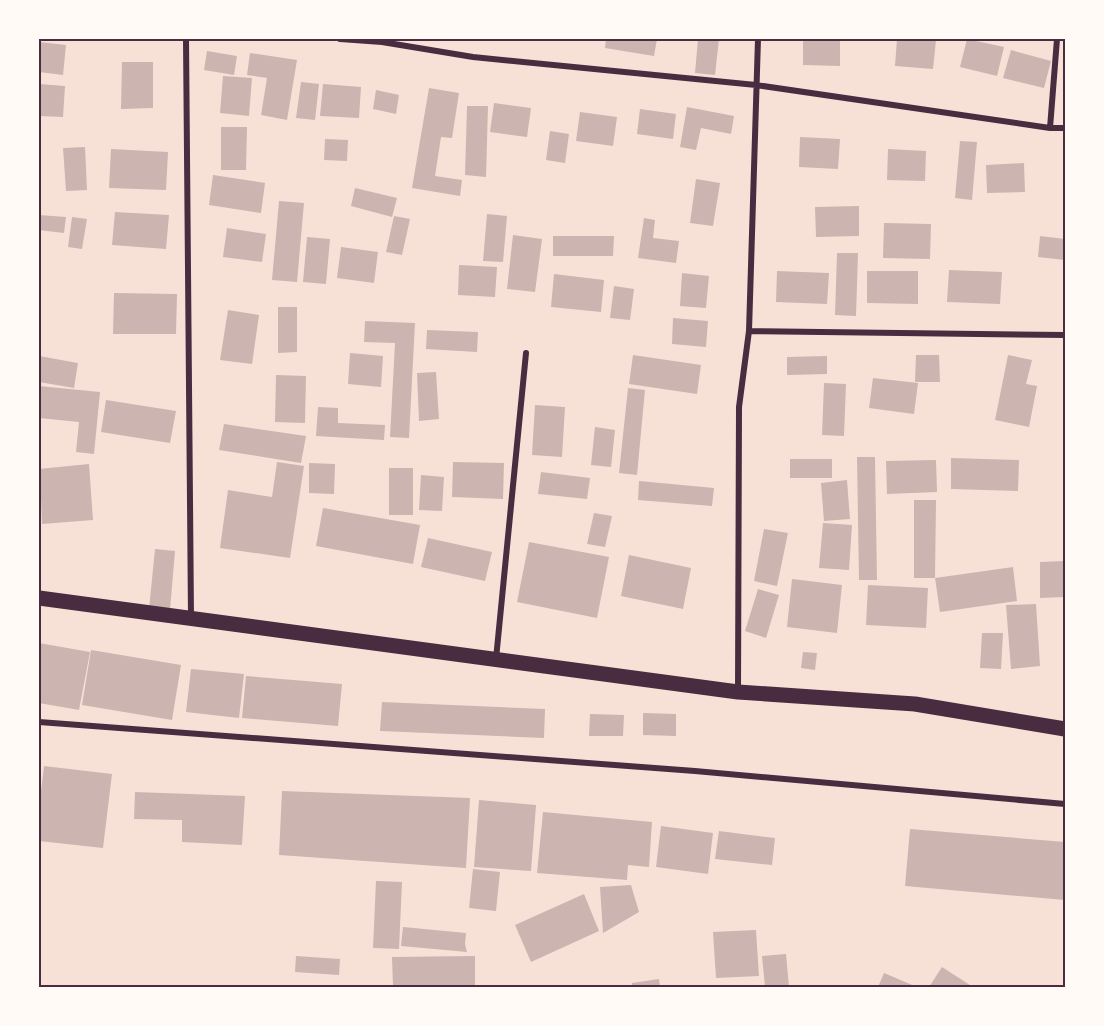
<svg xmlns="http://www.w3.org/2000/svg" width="1104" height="1026" font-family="'IBM Plex Serif',serif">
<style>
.building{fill:#ccb4b1}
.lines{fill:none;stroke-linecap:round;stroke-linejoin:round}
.minor{stroke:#4a2c40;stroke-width:6}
.primary{stroke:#4a2c40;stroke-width:15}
.neatline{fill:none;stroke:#4a2c40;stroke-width:2}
</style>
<rect width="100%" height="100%" fill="#f7e1d7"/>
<!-- building -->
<path class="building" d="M606,39H657L654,56L605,48Z
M698,39H719L715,75L695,73Z
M803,39H840V66L803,65Z
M897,39L936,40L933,69L895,66Z
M967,39L1004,47L997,76L960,67Z
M39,42L66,45L63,75L39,72Z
M1011,50L1051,61L1044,88L1003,78Z
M207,51L237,56L234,75L204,70Z
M250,53L297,60L287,120L261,115L267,78L247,75Z
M122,62H153V108L121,109Z
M223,76L252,78L249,116L220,113Z
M301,82L319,84L315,120L296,118Z
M39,84L65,86L63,117L39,116Z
M323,84L361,87L359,118L320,116Z
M429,88L459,93L452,138L441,137L435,176L462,180L460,196L412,188Z
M376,90L399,95L396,114L373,109Z
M494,103L531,108L527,137L490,132Z
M467,106H488L486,177L465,175Z
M687,107L734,116L731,134L701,128L696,150L680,147Z
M640,109L676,114L673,139L637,134Z
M580,112L617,117L613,146L576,141Z
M221,127H247L246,170H221Z
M550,131L569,134L565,163L546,160Z
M800,137L840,139L838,169L799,167Z
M325,139L348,140L347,161L324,160Z
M960,141L977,142L972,200L955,198Z
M85,147L87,190L66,191L63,148Z
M111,149L168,152L166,190L109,188Z
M888,149L926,151L925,181L887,180Z
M1024,163L1025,192L987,193L986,165Z
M213,175L265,183L261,213L209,205Z
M696,179L720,183L713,226L690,223Z
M355,188L397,198L392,217L351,206Z
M279,201L304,203L297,282L272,280Z
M859,206V236L816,237L815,207Z
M115,212L169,215L166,249L112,245Z
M487,214L507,216L503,262L483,261Z
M39,215L66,217L64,233L39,230Z
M394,216L410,219L402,255L386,252Z
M72,217L87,219L82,249L68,247Z
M644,218L655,220L653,238L679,241L676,263L638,258Z
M884,223L931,224L930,259L883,258Z
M227,228L266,234L262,262L223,257Z
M513,235L542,239L535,292L507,289Z
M553,236H614L613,256H553Z
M1040,236L1065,239V260L1038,257Z
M307,237L330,239L326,284L303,282Z
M341,247L378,252L374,283L337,278Z
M837,253H858L856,316L835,315Z
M459,265L497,267L495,297L458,295Z
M949,270L1002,272L1000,304L947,302Z
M777,271L829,273L827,304L776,302Z
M867,271H918V304L867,303Z
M682,273L709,276L706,308L680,306Z
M554,274L604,280L601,312L551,307Z
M614,286L634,289L630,320L610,318Z
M114,293L177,294L176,334H113Z
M278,307H297V352L278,353Z
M228,310L259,315L252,364L220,360Z
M673,318L708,321L706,347L672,344Z
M365,321L415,323L409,438L390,437L395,343L364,342Z
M427,330L478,332L477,352L426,349Z
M350,353L383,356L381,387L348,384Z
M633,355L701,365L697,394L629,384Z
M916,355H939L940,382H915Z
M1008,355L1032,360L1026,384L1037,386L1029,427L995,420Z
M39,356L78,363L74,388L39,382Z
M827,356V374L787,375V357Z
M436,372L439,419L419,421L417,373Z
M276,375L306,376L305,423L275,422Z
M873,378L918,383L914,414L869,408Z
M824,383L846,384L844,436L822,435Z
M39,386L100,392L94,454L76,452L79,422L39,418Z
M628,388L645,390L637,475L619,473Z
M106,400L176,411L170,443L101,432Z
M535,405L565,407L562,457L532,455Z
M318,407L338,408V423L385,425L384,440L316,436Z
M224,424L306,436L301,463L219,450Z
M595,427L615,430L611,467L591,465Z
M857,457H875L877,580H859Z
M951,458L1019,460L1018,491L951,489Z
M790,459H832V478H790Z
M936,460L937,492L887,494L886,461Z
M277,462L304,466L290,558L220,548L228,490L272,497Z
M453,462L504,463L503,499L452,497Z
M309,463L335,464L334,494L309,493Z
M89,464L93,520L42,524L41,498H39V469Z
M389,468H413V515H389Z
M541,472L590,478L587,499L538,494Z
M421,475L444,477L442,511L419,510Z
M847,480L850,519L824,521L821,483Z
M639,481L714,488L712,506L638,500Z
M914,500H936L935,578H914Z
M323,508L420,525L413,564L316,546Z
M594,513L612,516L605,547L587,544Z
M823,523L852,525L849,570L819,568Z
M764,529L788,533L777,586L754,581Z
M428,538L492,552L485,581L421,567Z
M529,542L609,557L597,618L517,602Z
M155,549L175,551L170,610L149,609Z
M629,555L691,568L683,609L621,596Z
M1065,561V597L1040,598V562Z
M1013,567L1017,601L940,612L935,578Z
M792,579L842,585L837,633L787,627Z
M868,585L928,588L926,628L866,625Z
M758,589L779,595L766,638L745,631Z
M1036,604L1040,666L1011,669L1006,605Z
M982,633H1003L1001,669L980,668Z
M39,643L90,652L79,710L39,703Z
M91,650L181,665L172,720L82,705Z
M803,652L817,653L815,670L801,668Z
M191,669L244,674L239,718L186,712Z
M246,676L342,684L338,726L242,718Z
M382,702L545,709L544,738L380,731Z
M643,713L676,714V736L643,735Z
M590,714L624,715L623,736H589Z
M44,766L112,774L103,848L39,841V808Z
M282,791L470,798L466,868L279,855Z
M135,792L245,796L242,845L182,842V820L134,819Z
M479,800L536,805L531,871L474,867Z
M543,812L652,822L649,867L628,865L627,880L537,873Z
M661,826L713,833L708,874L656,867Z
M910,829L1065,842V900L905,886Z
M719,831L775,838L772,865L715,859Z
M473,869L500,872L496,911L469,908Z
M376,881L402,882L399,949L373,948Z
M631,885L639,912L603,933L600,887Z
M584,894L599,931L531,962L515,925Z
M403,927L466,933L465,944L467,952L401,946Z
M756,930L759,976L716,978L713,932Z
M786,954L789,987H765L762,956Z
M296,956L340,959L339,975L295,972Z
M475,956V987H393L392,957Z
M942,967L973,987H929Z
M884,973L917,987H878Z
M659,979L660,987H632V983Z"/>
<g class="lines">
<!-- minor -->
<path class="minor" d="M186,39L191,617
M340,39L382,42L473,57L756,85L1050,128H1065
M1050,128L1057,39
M749,331L1065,335
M496,659L526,353
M738,691L739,407L749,331L758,39
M39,722L695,771L1065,804"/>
<!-- primary -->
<path class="primary" d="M39,598L738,692L915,704L1065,729"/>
</g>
<!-- border -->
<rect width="1104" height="1026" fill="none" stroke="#fffaf5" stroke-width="81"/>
<rect x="40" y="40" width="1024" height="946" class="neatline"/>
</svg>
